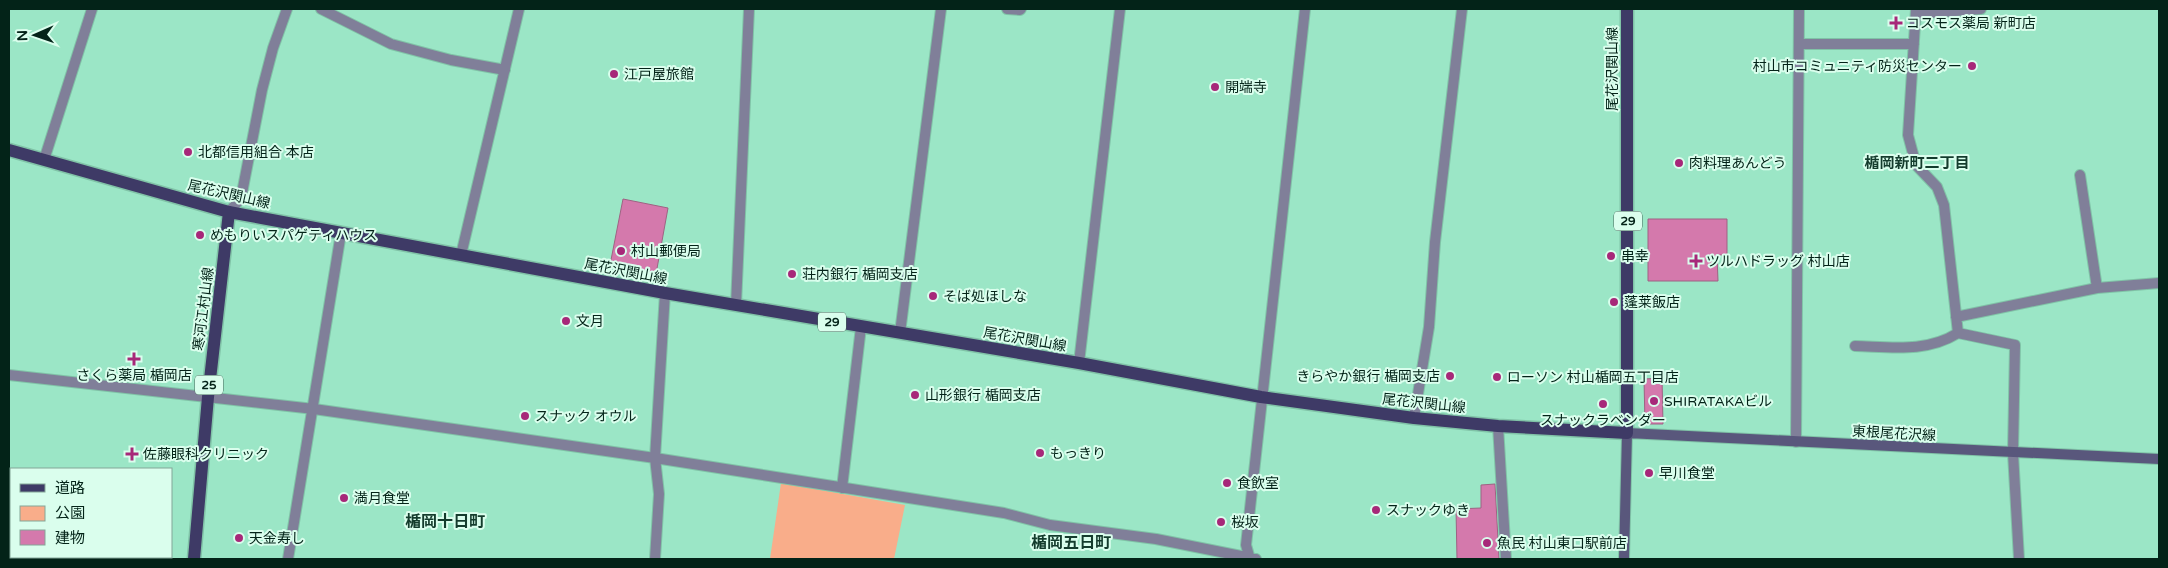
<svg xmlns="http://www.w3.org/2000/svg" width="2168" height="568" font-family="'Varela Round','Noto Sans JP',sans-serif">
<style>
.green{fill:#f9ad8a}
.building{fill:#d479ac;stroke:#9e6383}
.lines{fill:none;stroke-linecap:round;stroke-linejoin:round}
.minor-casing{stroke:#80c3a7;stroke-width:12}
.secondary-casing{stroke:#80c3a7;stroke-width:12}
.primary-casing{stroke:#80c3a7;stroke-width:15}
.minor{stroke:#807f99;stroke-width:10}
.secondary{stroke:#59577c;stroke-width:10}
.primary{stroke:#3e3a66;stroke-width:12}
.poi-dot{fill:#a72879;stroke:#dafeed;stroke-width:2}
.labels{text-anchor:middle;stroke-width:4;stroke-linejoin:round;paint-order:stroke}
.shield{fill:#dafeed;stroke:#446558;stroke-width:1}
.shield-label{font-size:12px;font-weight:bold;fill:#032318}
.poi-label{font-size:14px;fill:#032318;stroke:#dafeed;text-anchor:start}
.street-label{font-size:14px;fill:#032318;stroke:#dafeed}
.neighbourhood-label{font-size:15px;font-weight:bold;fill:#143c2d;stroke:#dafeed}
.quarter-label{font-size:16px;font-weight:bold;fill:#143c2d;stroke:#dafeed}
</style>
<rect width="100%" height="100%" fill="#9be6c6"/>
<!-- green -->
<path class="green" d="M781,483L905,505L894,559H770Z"/>
<!-- building -->
<path class="building" d="M623,199L668,208L656,274L610,265Z
M1648,219H1727V255H1717L1718,281H1648Z
M1662,378L1663,424H1645L1644,379Z
M1495,484L1499,559H1457L1456,509L1481,508V485Z"/>
<g class="lines">
<!-- minor casing -->
<g class="minor-casing">
<path id="minor" d="M321,9L391,44L451,60L505,70
M1007,9L1020,10L1021,9
M1916,9L1908,135L1916,165L1937,187L1944,205L1958,333L2015,345L2013,453L2019,559
M1916,14L1981,9
M1799,44H1914
M44,160L92,9
M2080,175L2097,288
M229,212L241,198L262,90L273,48L287,9
M461,255L519,9
M736,305L749,9
M1956,317L2097,288L2159,283
M900,333L941,9
M1855,346C1891,347 1926,353 1958,333
M1079,363L1120,9
M9,375L314,409L655,458L1004,513L1050,525L1156,539L1256,559
M1414,418L1429,327L1435,242L1462,9
M1498,426L1506,559
M1796,442L1799,9
M842,488L861,327
M9,492H11
M52,557V559
M288,559L341,233
M655,559L659,494L655,458L665,293
M1250,559L1246,545L1305,9"/>
</g>
<!-- secondary casing -->
<g class="secondary-casing">
<path id="secondary" d="M1624,559L1627,433L2159,459"/>
</g>
<!-- primary casing -->
<g class="primary-casing">
<path id="primary" d="M9,150L229,212L665,293L1079,363L1261,397L1414,418L1498,426L1627,433V9
M194,559L208,397L229,212"/>
</g>
<!-- minor -->
<use href="#minor" class="minor"/>
<!-- secondary -->
<use href="#secondary" class="secondary"/>
<!-- primary -->
<use href="#primary" class="primary"/>
</g>
<!-- markers -->
<g class="poi-dot">
<path d="M1893.5 15.5h5v5h5v5h-5v5h-5v-5h-5v-5h5z"/>
<circle cx="1972" cy="66" r="5"/>
<circle cx="614" cy="74" r="5"/>
<circle cx="1215" cy="87" r="5"/>
<circle cx="188" cy="152" r="5"/>
<circle cx="1679" cy="163" r="5"/>
<circle cx="200" cy="235" r="5"/>
<circle cx="621" cy="251" r="5"/>
<circle cx="1611" cy="256" r="5"/>
<path d="M1693.5 253.5h5v5h5v5h-5v5h-5v-5h-5v-5h5z"/>
<circle cx="792" cy="274" r="5"/>
<circle cx="933" cy="296" r="5"/>
<circle cx="1614" cy="302" r="5"/>
<circle cx="566" cy="321" r="5"/>
<path d="M131.5 351.5h5v5h5v5h-5v5h-5v-5h-5v-5h5z"/>
<circle cx="1450" cy="376" r="5"/>
<circle cx="1497" cy="377" r="5"/>
<circle cx="915" cy="395" r="5"/>
<circle cx="1654" cy="401" r="5"/>
<circle cx="1603" cy="404" r="5"/>
<circle cx="525" cy="416" r="5"/>
<circle cx="1040" cy="453" r="5"/>
<path d="M129.5 446.5h5v5h5v5h-5v5h-5v-5h-5v-5h5z"/>
<circle cx="1649" cy="473" r="5"/>
<circle cx="1227" cy="483" r="5"/>
<circle cx="344" cy="498" r="5"/>
<circle cx="1376" cy="510" r="5"/>
<circle cx="1221" cy="522" r="5"/>
<circle cx="239" cy="538" r="5"/>
<circle cx="1487" cy="543" r="5"/>
</g>
<g class="labels">
<!-- shield labels -->
<g class="shield">
<rect x="1614" y="211.5" width="28" height="19" rx="4"/>
<rect x="818" y="312.5" width="28" height="19" rx="4"/>
<rect x="195" y="375.5" width="28" height="19" rx="4"/>
</g>
<g class="shield-label">
<text x="1628" y="225">29</text>
<text x="832" y="326">29</text>
<text x="209" y="389">25</text>
</g>
<!-- poi labels -->
<g class="poi-label">
<text x="1906" y="28">コスモス薬局 新町店</text>
<text x="1962" y="71" text-anchor="end">村山市コミュニティ防災センター</text>
<text x="624" y="79">江戸屋旅館</text>
<text x="1225" y="92">開端寺</text>
<text x="198" y="157">北都信用組合 本店</text>
<text x="1689" y="168">肉料理あんどう</text>
<text x="210" y="240">めもりいスパゲティハウス</text>
<text x="631" y="256">村山郵便局</text>
<text x="1621" y="261">串幸</text>
<text x="1706" y="266">ツルハドラッグ 村山店</text>
<text x="802" y="279">荘内銀行 楯岡支店</text>
<text x="943" y="301">そば処ほしな</text>
<text x="1624" y="307">蓬莱飯店</text>
<text x="576" y="326">文月</text>
<text x="134" y="380" text-anchor="middle">さくら薬局 楯岡店</text>
<text x="1440" y="381" text-anchor="end">きらやか銀行 楯岡支店</text>
<text x="1507" y="382">ローソン 村山楯岡五丁目店</text>
<text x="925" y="400">山形銀行 楯岡支店</text>
<text x="1664" y="406">SHIRATAKAビル</text>
<text x="535" y="421">スナック オウル</text>
<text x="1603" y="425" text-anchor="middle">スナックラベンダー</text>
<text x="1050" y="458">もっきり</text>
<text x="143" y="459">佐藤眼科クリニック</text>
<text x="1659" y="478">早川食堂</text>
<text x="1237" y="488">食飲室</text>
<text x="354" y="503">満月食堂</text>
<text x="1386" y="515">スナックゆき</text>
<text x="1231" y="527">桜坂</text>
<text x="249" y="543">天金寿し</text>
<text x="1497" y="548">魚民 村山東口駅前店</text>
</g>
<!-- street labels -->
<g class="street-label">
<text transform="translate(1612 69) rotate(-90)" y="5">尾花沢関山線</text>
<text transform="translate(229 194) rotate(13)" y="5">尾花沢関山線</text>
<text transform="translate(626 271) rotate(11)" y="5">尾花沢関山線</text>
<text transform="translate(203 309) rotate(-83)" y="5">寒河江村山線</text>
<text transform="translate(1025 339) rotate(10)" y="5">尾花沢関山線</text>
<text transform="translate(1424 403) rotate(6)" y="5">尾花沢関山線</text>
<text transform="translate(1894 433) rotate(3)" y="5">東根尾花沢線</text>
</g>
<!-- neighbourhood labels -->
<g class="neighbourhood-label">
<text x="1917" y="168">楯岡新町二丁目</text>
</g>
<!-- quarter labels -->
<g class="quarter-label">
<text x="445" y="527">楯岡十日町</text>
<text x="1071" y="548">楯岡五日町</text>
</g>
</g>
<!-- border -->
<rect width="2168" height="568" fill="none" stroke="#032318" stroke-width="20"/>
<!-- legend -->
<rect x="10" y="468" width="162" height="90" fill="#dafeed" stroke="#84a698"/>
<rect x="20" y="484" width="25" height="8" fill="#3e3a66" stroke="#84a698"/>
<text x="55" y="493" font-size="15" fill="#032318">道路</text>
<rect x="20" y="506" width="25" height="15" fill="#f9ad8a" stroke="#84a698"/>
<text x="55" y="518" font-size="15" fill="#032318">公園</text>
<rect x="20" y="530" width="25" height="15" fill="#d479ac" stroke="#84a698"/>
<text x="55" y="543" font-size="15" fill="#032318">建物</text>
<!-- north arrow -->
<g transform="translate(35 35) rotate(268)" stroke="#dafeed" stroke-width="4" paint-order="stroke">
<path d="M0-4L9 19L0 12L-9 19Z" fill="#032318"/>
<text y="-8" font-size="14" font-weight="bold" text-anchor="middle" fill="#032318">N</text>
</g>
</svg>
